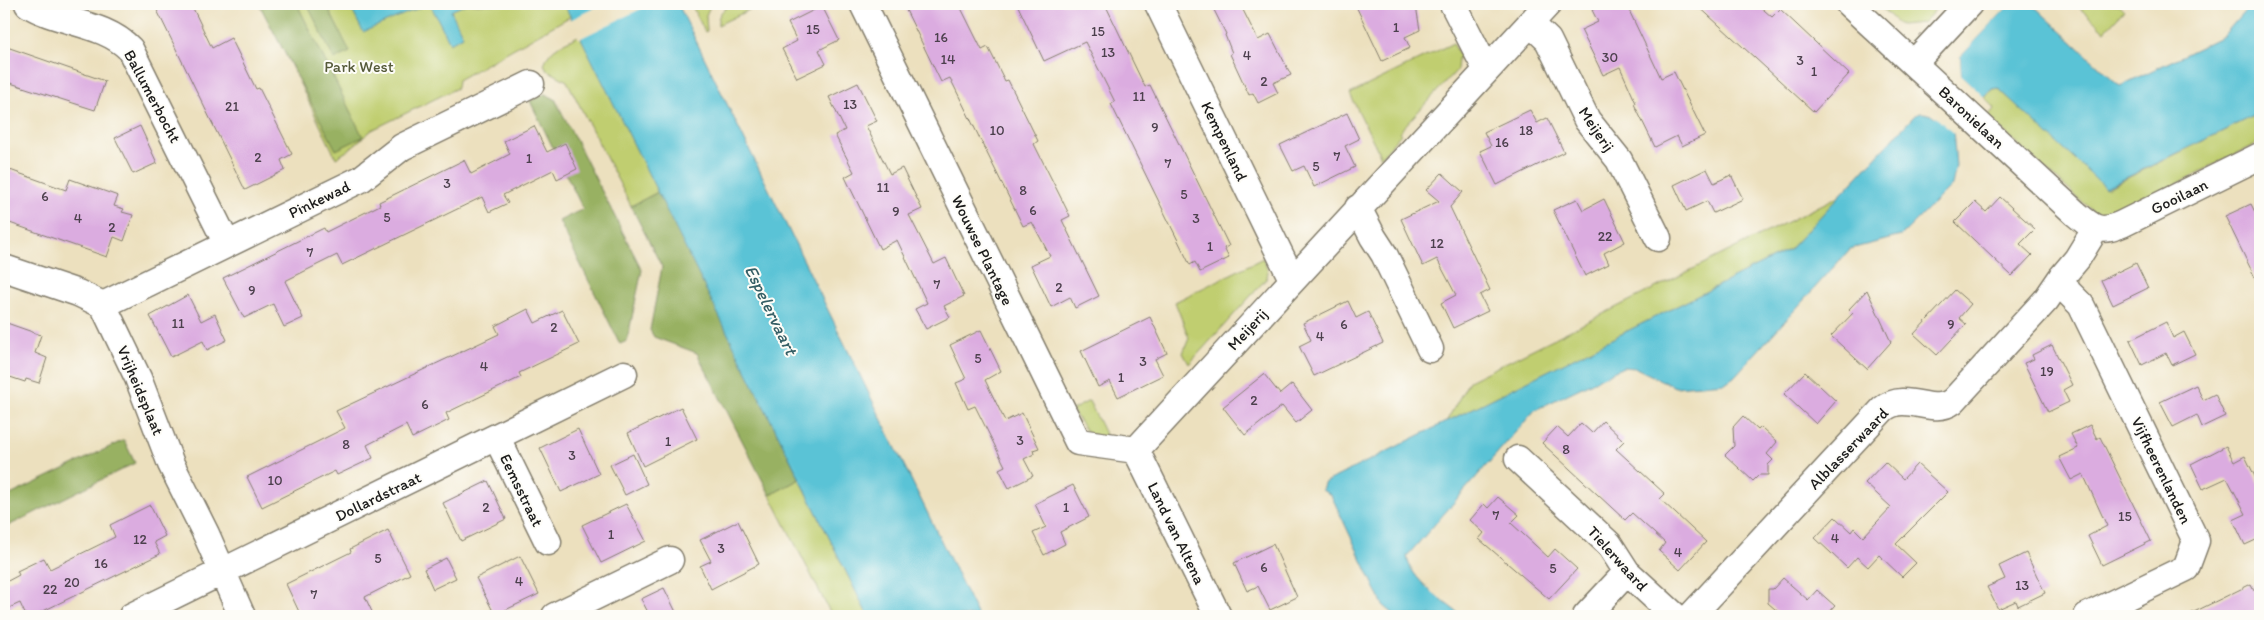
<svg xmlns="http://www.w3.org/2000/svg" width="2264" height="620" font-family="Itim,sans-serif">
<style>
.green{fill:#c0ce6f;stroke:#6e7546}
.forest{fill:#98b162;stroke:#5a663f}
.water{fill:#5ac3d6;stroke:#3b7079}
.pier{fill:#ece0be}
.building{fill:#dbace0}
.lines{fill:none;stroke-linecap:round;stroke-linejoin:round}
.street-casing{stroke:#847e6d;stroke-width:29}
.street{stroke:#fff;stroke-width:26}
.labels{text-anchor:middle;stroke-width:4;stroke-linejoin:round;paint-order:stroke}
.number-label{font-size:14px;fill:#4c404d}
.park-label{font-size:16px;fill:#555a39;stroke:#fdfcf7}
.street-label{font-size:16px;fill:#1c1c1c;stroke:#fdfcf7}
.water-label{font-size:18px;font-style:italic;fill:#355f66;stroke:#fdfcf7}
</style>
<rect width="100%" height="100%" fill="#fdfcf7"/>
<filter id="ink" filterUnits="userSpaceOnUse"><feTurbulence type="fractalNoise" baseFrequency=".02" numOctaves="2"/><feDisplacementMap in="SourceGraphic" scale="10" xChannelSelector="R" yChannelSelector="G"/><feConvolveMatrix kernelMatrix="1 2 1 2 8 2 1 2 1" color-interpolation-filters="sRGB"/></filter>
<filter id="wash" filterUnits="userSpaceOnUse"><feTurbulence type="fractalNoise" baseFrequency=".0096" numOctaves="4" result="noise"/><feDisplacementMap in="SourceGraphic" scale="20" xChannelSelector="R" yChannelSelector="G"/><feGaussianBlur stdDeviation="1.12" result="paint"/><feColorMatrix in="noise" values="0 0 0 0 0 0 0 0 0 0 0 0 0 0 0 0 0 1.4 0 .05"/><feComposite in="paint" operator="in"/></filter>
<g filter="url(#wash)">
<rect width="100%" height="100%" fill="#ece0be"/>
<!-- green -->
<path class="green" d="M261,4H564L571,16L458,80L457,88L372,130L347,151L336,158Z
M691,4H711L706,15L707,31L705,32Z
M732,4H761L718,25C717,13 724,9 732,4Z
M1877,4H1936L1938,7L1923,23L1900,25Z
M2077,4H2118L2124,10L2105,31L2076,5Z
M580,35L658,192L631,206L567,81L547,70L544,64C550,47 565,43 580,35Z
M1453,43L1461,58H1458L1457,70L1399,132L1401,134L1381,157L1350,94Z
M1998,88L2107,188L2260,113V142L2120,212C2111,215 2105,216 2096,214L1987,117L1995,108L1985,98L1992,89Z
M1841,195L1789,250L1446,422L1469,381Z
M1263,258L1268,271L1267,278L1189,364L1183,353L1189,338L1175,302Z
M1089,401L1107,438L1088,434L1072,410Z
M800,479L868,616H832L770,495Z"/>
<!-- forest -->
<path class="forest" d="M259,4H297L363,137L336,150Z
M307,4H326L350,52L334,59Z
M545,94L555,99L642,270L627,341L620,344L559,221L583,209L530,101Z
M658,192L800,479L770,495L697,353L654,337L650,330L662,267L631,206Z
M124,440L135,463L4,528V498Z"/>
<!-- water -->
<path class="water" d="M349,4H428L363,32Z
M430,4H466L451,11L463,36L450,43Z
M564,4H678L978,616H868Z
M2010,4H2032L2120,86L2223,36L2251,4H2260V113L2105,188L1998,88L1992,89L1984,98L1961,75L1960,57Z
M1921,113C1934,113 1943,121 1953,130L1956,166L1952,185L1901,236L1850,249L1734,377L1725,383L1675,387L1636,368L1623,367L1535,410L1407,556C1409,579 1445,602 1462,616H1396L1383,605L1331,495L1322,490L1324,483L1789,250L1915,115Z"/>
<!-- pier -->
<path class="pier" d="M602,4H651L579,39L570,20Z
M2007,4H2010L1960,57L1961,75L1986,99L1984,100L1959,77L1958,56Z
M1921,110L1929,111L1944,118L1955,128L1956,136L1929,111H1919Z"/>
<g id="blocks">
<!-- building -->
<path class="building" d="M154,4H191L212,48L231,38L256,89L259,88L292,154L281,160L285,170L245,190Z
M903,4H959L982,50L988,47L1005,81L1008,80L1038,141L1034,144L1070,216L1062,220L1099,296L1075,308L1070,297L1051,307L1031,265L1050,256L1032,222L1023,226L950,78L941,82Z
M1017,4H1105L1145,87L1150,85L1209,205L1229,246L1224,248L1229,258L1200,272L1195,262L1190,265L1111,104L1115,102L1085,42L1044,61Z
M1211,4H1240L1258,40L1270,34L1291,75L1273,83L1278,93L1258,103L1253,93L1249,95L1230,54L1232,53L1225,35L1226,34Z
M1355,4H1412L1417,12L1420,30L1405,37L1410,48L1382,61Z
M1605,4H1626L1661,78L1674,72L1705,135L1682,146L1677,136L1655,147L1634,104L1636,103L1620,67L1603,75L1581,30L1598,22L1592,10Z
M1696,4H1757L1772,17L1780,9L1849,74L1814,112Z
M822,6L839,40L819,50L826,64L797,78L782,49L797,41L788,23Z
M4,46L105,81L95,110L4,81Z
M858,83L877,121L866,126L890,174L902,168L922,209L909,215L934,264L946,258L964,296L944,306L950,317L926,329L915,309L927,303L897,240L880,249L845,177L854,172L835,135L845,130L829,97Z
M1530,110L1537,123L1547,118L1564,152L1497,185L1480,151L1491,146L1484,132Z
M1347,113L1359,139L1345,146L1355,167L1314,187L1304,166L1293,171L1280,145Z
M140,126L157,163L133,174L115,138Z
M534,126L547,152L565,143L577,169L557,179L553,170L503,195L508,203L489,212L482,197L342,265L337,255L285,281L303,318L284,327L273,304L244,318L223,278L324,228L326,232L380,205L379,202L464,160L471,174L510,154L504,141Z
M1707,169L1714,183L1731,175L1743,199L1713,213L1707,201L1686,211L1674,185Z
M10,170L66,190L70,179L118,196L114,206L124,209L122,212L133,215L124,241L114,237L107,257L4,221V171L9,173Z
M1442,173L1463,192L1450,207L1490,290L1480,295L1488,311L1453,328L1441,303L1456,295L1437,259L1423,266L1401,219L1439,201L1426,190Z
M2000,197L2035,229L2020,244L2032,255L2012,276L1955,222L1975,202L1986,212Z
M1577,199L1583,210L1604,199L1625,242L1604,253L1609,264L1585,276L1553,210Z
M2251,204L2260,222V288L2225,216Z
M2136,263L2148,288L2113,305L2101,280Z
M1867,290L1891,342L1867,369L1831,336L1853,313L1849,309Z
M1955,290L1971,304L1959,318L1966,324L1937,355L1914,334Z
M188,295L201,321L215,314L227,340L207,350L203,341L171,357L150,316Z
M1348,301L1356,318L1368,312L1383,343L1314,376L1299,346L1311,340L1303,323Z
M528,309L535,323L562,310L579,344L519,373L521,377L446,413L449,420L412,438L406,425L367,445L373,458L337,475L335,471L262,507L247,477L345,428L336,411L499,334L495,326Z
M1150,317L1167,353L1155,359L1163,375L1118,397L1110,381L1098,387L1081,351Z
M4,322L41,335L35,353L47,358L39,383L26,379L25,382L4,375Z
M2166,322L2173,338L2184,332L2195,354L2172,365L2166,353L2142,365L2130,340Z
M981,330L1001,371L985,380L1005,421L1022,413L1039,448L1033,450L1034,454L1024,459L1033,476L1009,488L999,469L1005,466L975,406L968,409L956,383L966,379L950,345Z
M2052,345L2072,385L2063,390L2069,402L2048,412L2024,363L2034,359L2032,355Z
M1805,372L1836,401L1816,424L1784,394Z
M1264,374L1280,394L1292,384L1312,410L1296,423L1282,406L1245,435L1223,407Z
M2196,385L2203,400L2215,394L2225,416L2202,427L2197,415L2173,427L2160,402Z
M681,407L697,439L643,466L628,433Z
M1743,416L1758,430L1761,427L1777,442L1767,454L1773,460L1768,465V475H1759L1753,481L1725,455L1734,446L1733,427Z
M1603,421L1624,441L1616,449L1665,494L1660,499L1706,542L1680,570L1659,551L1665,543L1632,513L1625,520L1542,443L1557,427L1568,437L1581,423L1592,433Z
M2090,425L2097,439L2100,437L2151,541L2102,565L2088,536L2107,526L2083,474L2071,480L2059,457L2078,448L2071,434Z
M578,429L599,474L561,492L540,448Z
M2226,446L2234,462L2245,456L2260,487V543L2258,539L2245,545L2233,520L2246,514L2227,478L2203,489L2191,464Z
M633,454L647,484L625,495L610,465Z
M1885,462L1903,479L1917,464L1948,492L1896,544L1916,563L1902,577L1879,555L1868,567L1857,557L1847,568L1815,538L1835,517L1851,532L1854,528L1863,537L1891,507L1865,483Z
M488,481L506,519L461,541L443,503Z
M1073,485L1089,517L1060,532L1065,544L1044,555L1033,533L1046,527L1035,504Z
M1498,497L1519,515L1511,523L1548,557L1555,549L1577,569L1549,599L1479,539L1484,533L1470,520L1484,504L1488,508Z
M626,504L646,541L601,563L582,525Z
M150,505L165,536L154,542L160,554L33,616H26L20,603L9,608L4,597V583L19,575L17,571L44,558L50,569L115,537L110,525Z
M738,521L759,564L711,589L700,566L711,561L700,540Z
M388,530L410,574L365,597L374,616H301L286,584L351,552L350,549Z
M1273,544L1297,597L1270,610L1258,586L1247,591L1234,563Z
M2026,553L2045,593L2018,606L2016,601L1998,609L1987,587L2005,579L1999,566Z
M520,556L539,594L495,615L476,578Z
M446,558L456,578L433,589L424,569Z
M1783,578L1808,600L1817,590L1835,606L1826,616H1783L1768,603V589H1773Z
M2251,584L2254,590L2260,587V616H2186Z
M664,588L678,616H650L641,599Z"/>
</g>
</g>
<g filter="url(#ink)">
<use href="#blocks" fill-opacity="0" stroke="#847e6d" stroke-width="1"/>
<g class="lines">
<!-- street casing -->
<g class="street-casing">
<path id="street" d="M28,4C58,23 104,22 130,49L227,244
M863,4L1078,442L1136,450
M1158,4L1292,279
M1453,4L1486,69
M1849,4L2075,213C2093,228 2099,234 2122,224L2260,156
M1530,23L1548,40L1587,120L1619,160L1658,238
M1914,63L1969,4
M1358,208L1373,237L1384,254L1430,349
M4,268L78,293L103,305L138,378L171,464L206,534L242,616
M2061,278L2068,292L2081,305L2196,541L2186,568L2087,616
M103,305L361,179L402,147L531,84
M497,438L548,542
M1136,450L1548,4
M1136,450L1218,616
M1518,459L1609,544L1627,572L1675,616
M132,616L624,374
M555,616L670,560
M1586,616L1627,572
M1691,616L1883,409C1907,390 1932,417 1953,401L2046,300L2061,278L2077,259L2096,228"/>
</g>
<!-- street -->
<use href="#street" class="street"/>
</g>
</g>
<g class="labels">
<!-- number labels -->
<g class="number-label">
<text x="1396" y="32">1</text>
<text x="813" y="34">15</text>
<text x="1098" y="36">15</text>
<text x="941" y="42">16</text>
<text x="1108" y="57">13</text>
<text x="1247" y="60">4</text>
<text x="1610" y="62">30</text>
<text x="948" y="64">14</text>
<text x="1800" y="65">3</text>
<text x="1814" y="76">1</text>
<text x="1264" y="86">2</text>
<text x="1139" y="101">11</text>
<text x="850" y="109">13</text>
<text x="232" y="111">21</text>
<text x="1155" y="132">9</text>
<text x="997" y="135">10</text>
<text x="1526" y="135">18</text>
<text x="1502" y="147">16</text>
<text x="1337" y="161">7</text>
<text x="258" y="162">2</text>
<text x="529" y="163">1</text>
<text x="1168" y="168">7</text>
<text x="1316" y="171">5</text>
<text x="447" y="188">3</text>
<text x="883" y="192">11</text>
<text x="1023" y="195">8</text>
<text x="1184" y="199">5</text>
<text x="45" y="201">6</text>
<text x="1033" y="215">6</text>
<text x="896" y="216">9</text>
<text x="387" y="222">5</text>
<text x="78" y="223">4</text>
<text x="1196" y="223">3</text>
<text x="112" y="232">2</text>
<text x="1605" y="241">22</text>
<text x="1437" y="248">12</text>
<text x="1210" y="251">1</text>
<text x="310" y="257">7</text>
<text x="937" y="289">7</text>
<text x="1059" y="292">2</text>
<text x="252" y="295">9</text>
<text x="178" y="328">11</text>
<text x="1344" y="329">6</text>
<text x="1951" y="329">9</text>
<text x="554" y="332">2</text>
<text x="1320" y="341">4</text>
<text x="978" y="363">5</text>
<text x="1143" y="366">3</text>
<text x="484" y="371">4</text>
<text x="2047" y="376">19</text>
<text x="1121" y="382">1</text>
<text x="1254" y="405">2</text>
<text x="425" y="409">6</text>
<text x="1020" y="445">3</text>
<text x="668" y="446">1</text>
<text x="346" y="449">8</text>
<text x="1566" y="454">8</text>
<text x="572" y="460">3</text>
<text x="275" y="485">10</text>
<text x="486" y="512">2</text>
<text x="1066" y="512">1</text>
<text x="1496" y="520">7</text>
<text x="2125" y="521">15</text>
<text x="611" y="539">1</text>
<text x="1835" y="543">4</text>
<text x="140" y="544">12</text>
<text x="721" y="553">3</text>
<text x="1678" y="557">4</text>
<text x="378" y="563">5</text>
<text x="101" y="568">16</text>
<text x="1264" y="572">6</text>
<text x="1553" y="573">5</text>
<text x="519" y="586">4</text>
<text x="72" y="587">20</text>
<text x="2022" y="590">13</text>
<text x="50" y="594">22</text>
<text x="314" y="599">7</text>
</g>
<!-- park labels -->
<g class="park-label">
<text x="359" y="72">Park West</text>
</g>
<!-- street labels -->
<g class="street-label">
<text transform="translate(153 96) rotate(62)" y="6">Ballumerbocht</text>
<text transform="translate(1972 117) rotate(43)" y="6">Baronielaan</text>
<text transform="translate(1597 129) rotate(56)" y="6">Meijerij</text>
<text transform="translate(1225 141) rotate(64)" y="6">Kempenland</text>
<text transform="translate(2179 196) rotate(-26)" y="6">Gooilaan</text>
<text transform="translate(319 199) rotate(-26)" y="6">Pinkewad</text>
<text transform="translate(983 250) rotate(64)" y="6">Wouwse Plantage</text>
<text transform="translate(1247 329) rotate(-47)" y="6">Meijerij</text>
<text transform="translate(141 390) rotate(67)" y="6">Vrijheidsplaat</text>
<text transform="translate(1848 448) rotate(-46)" y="6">Alblasserwaard</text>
<text transform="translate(2162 470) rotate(64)" y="6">Vijfheerenlanden</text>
<text transform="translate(522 490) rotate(64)" y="6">Eemsstraat</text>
<text transform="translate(378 496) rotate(-26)" y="6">Dollardstraat</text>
<text transform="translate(1177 533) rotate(64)" y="6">Land van Altena</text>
<text transform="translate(1618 558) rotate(48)" y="6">Tielerwaard</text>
</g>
<!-- water labels -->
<g class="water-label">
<text transform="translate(771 310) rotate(64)" y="6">Espelervaart</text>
</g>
</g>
<!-- margin -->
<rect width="2264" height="620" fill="none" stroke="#fdfcf7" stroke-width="20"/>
</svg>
